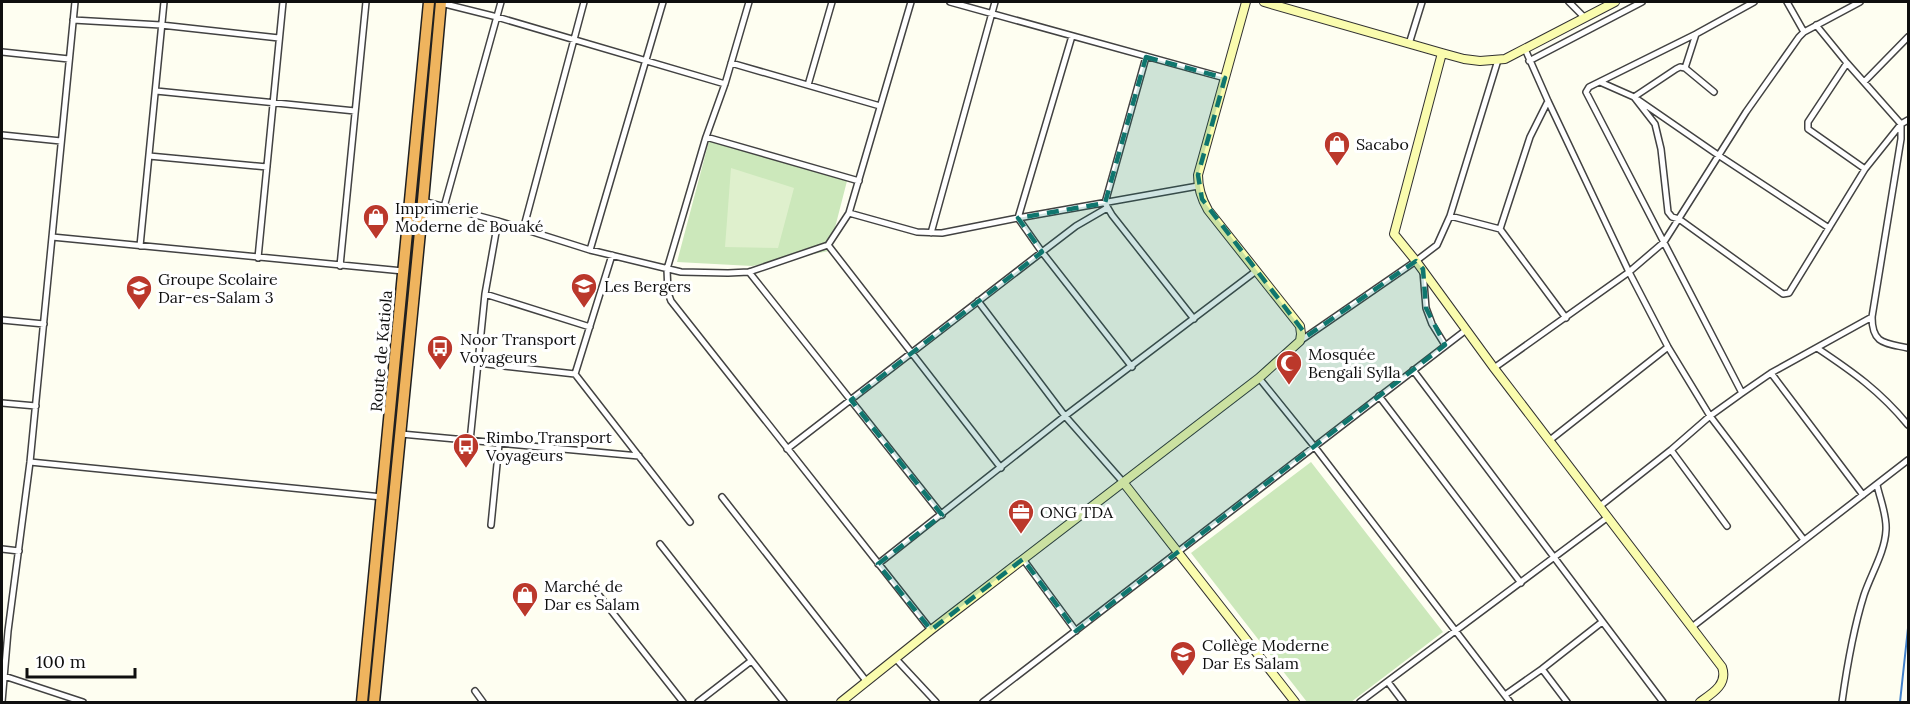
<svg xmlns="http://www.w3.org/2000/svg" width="1910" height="704" font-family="Lora,serif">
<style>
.green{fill:#cce8bb}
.pitch{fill:#dff0cd}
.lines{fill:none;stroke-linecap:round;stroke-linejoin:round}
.stream{stroke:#4180c9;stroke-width:2}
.street-casing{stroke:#424242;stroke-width:8}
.secondary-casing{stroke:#313131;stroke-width:10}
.highway-casing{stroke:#202020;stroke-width:13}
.street{stroke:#fff;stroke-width:5}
.secondary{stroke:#fafcae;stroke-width:8}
.highway{stroke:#efb45e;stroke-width:10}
.marked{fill:#0f766e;fill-opacity:0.2;stroke:#0f766e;stroke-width:4.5;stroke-dasharray:12 8;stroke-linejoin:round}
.labels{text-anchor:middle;stroke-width:6;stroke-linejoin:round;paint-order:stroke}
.poi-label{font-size:16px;fill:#0f0f0f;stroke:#fff;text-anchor:start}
.street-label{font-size:16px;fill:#0f0f0f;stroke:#fff}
</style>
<rect width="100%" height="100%" fill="#fefef1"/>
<!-- green -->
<path class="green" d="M709,141L847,181L829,251L752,266L677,262Z
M1311,462L1443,632L1351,702H1307L1191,553Z"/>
<!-- pitch -->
<path class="pitch" d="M731,168L794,188L778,248L725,247Z"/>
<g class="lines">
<!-- stream -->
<path class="stream" d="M1900,702L1908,628"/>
<!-- street casing -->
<g class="street-casing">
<path id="street" d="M749,2L725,84L706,137L667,269L668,293L671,301L931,630
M950,2L1225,78
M1569,2L1584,17
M1787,2L1804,32
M441,3L497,17L725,84
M73,20L161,25L279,38
M1816,25L1847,63L1901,124V139L1872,317C1872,345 1886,343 1908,348
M1696,34L1685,68L1680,67L1676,69L1634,97L1655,124L1661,149L1668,212L1672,217L1679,219L1783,294L1789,293L1865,169L1901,124L1908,120
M1072,36L1018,218L1042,252L1132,367
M1409,44L1422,2
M1525,49L1548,101L1629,272L1668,347L1710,416L1804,540
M2,52L69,59
M1146,57L1105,203L1112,215L1194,319
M1529,61L1642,2
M731,63L880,106
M1847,63L1808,122V129L1865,169
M1685,68L1714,92
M1600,82L1634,97L1718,155L1829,228
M1864,82L1908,37
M808,85L832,2
M156,91L355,111
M2,135L61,141
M706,137L859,181
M149,156L267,167
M423,201L498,221L590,250L681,272L728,273L749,272L828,245L849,213L911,2
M444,207L501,2
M849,213L917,232L942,233L1018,218L1198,186
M1450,216L1500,229L1566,318
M1500,229L1530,137L1548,101
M523,230L584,2
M931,233L995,2
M52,237L403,271
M828,245L1001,468
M140,246L164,2
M590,250L663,2
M612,255L575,374L690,522
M258,258L283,2
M340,266L366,2
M1423,271L1426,308L1432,324L1445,345
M749,272L942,515
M485,294L590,327
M978,301L1065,416L1123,482
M2,320L44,324
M1300,341L1416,261L1437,245L1450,216L1498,60
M1817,348C1853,372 1880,391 1908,425
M478,363L575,374
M1494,368L1629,272L1664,242L1746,112L1799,37L1804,32L1860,2
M1413,370L1663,702
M1771,373L1863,495
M1259,378L1314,446L1510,702
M1742,393L1586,92L1589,87L1696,34L1754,2
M1379,396L1521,583
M2,403L36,406
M401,434L639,456
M1550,440L1668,347
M470,441L485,294L498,221
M787,449L1042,252L1076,226L1107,208
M1671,450L1727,526
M30,462L382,497
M722,497L867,682
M1600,506L1671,450L1710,416L1742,393L1771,373L1872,317
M491,525L499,444
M660,544L784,702
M2,549L19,551
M1023,559L1076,631
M878,564L1065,416L1256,271
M598,594L683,702
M1692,627L1908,460
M896,659L936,702
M1542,669L1567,702
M4,676L83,702
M1388,682L1403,702
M475,691L483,702
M1505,695L1542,669L1602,622
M2,702L8,631L30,462L75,2
M698,702L751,661
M983,702L1466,330
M1360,702L1608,517
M1842,702C1847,666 1853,630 1864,595C1871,574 1885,552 1886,530C1887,515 1880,499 1877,485"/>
</g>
<!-- secondary casing -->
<g class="secondary-casing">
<path id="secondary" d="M1264,2L1442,53L1464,59L1480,61L1505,59L1615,2
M1442,53L1394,234L1416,261L1494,368L1722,667C1728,684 1713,693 1700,702
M1123,482L1295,702
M841,702L931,630L1259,378L1300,341L1301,334L1300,326L1208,210C1201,198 1198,188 1198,175L1246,2"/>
</g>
<!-- highway casing -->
<g class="highway-casing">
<path id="highway" d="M362,702L429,2
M374,702L423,201L441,2"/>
</g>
<!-- street -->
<use href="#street" class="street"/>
<!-- secondary -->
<use href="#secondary" class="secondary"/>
<!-- highway -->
<use href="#highway" class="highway"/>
</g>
<!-- marked area -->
<path class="marked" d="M1146,57L1225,78L1198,175L1202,199L1307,336L1416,261L1423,269L1426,308L1445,345L1076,631L1023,559L931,630L878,564L942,515L851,400L1042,252L1018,218L1105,203Z"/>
<!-- icons -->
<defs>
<g id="shop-pin" transform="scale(1.35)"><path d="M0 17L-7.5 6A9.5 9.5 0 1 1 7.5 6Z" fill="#bb382b" stroke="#fff"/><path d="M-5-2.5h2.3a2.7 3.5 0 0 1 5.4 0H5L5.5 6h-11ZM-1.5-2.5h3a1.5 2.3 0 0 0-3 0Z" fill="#fff"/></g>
<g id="school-pin" transform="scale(1.35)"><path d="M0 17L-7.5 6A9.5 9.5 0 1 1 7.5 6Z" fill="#bb382b" stroke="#fff"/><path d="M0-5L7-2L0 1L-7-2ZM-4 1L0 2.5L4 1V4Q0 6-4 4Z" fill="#fff"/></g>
<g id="bus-pin" transform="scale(1.35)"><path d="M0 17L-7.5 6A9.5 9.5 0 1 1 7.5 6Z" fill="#bb382b" stroke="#fff"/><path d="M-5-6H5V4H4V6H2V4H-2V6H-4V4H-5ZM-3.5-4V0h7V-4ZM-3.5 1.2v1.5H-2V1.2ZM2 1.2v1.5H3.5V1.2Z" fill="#fff"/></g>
<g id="mosque-pin" transform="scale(1.35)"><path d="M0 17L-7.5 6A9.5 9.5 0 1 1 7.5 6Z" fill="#bb382b" stroke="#fff"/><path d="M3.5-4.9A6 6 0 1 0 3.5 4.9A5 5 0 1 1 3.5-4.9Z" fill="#fff"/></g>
<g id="office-pin" transform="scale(1.35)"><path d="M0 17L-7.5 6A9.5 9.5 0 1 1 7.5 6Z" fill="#bb382b" stroke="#fff"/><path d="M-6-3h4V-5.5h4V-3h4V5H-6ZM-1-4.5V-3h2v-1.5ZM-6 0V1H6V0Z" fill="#fff"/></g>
</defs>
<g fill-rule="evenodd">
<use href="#shop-pin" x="1337" y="144"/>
<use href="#shop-pin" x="376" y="217"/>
<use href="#school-pin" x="584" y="286"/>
<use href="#school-pin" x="139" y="288"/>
<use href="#bus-pin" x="440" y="348"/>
<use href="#mosque-pin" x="1289" y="363"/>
<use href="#bus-pin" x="466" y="446"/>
<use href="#office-pin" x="1021" y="512"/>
<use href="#shop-pin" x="525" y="595"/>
<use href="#school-pin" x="1183" y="654"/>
</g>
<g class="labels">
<!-- poi labels -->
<g class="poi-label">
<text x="1356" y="150">Sacabo</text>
<text x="395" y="214">Imprimerie<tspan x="395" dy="18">Moderne de Bouaké</tspan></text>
<text x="158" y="285">Groupe Scolaire<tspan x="158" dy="18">Dar-es-Salam 3</tspan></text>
<text x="604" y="292">Les Bergers</text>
<text x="460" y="345">Noor Transport<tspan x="460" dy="18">Voyageurs</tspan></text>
<text x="1308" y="360">Mosquée<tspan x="1308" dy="18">Bengali Sylla</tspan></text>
<text x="486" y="443">Rimbo Transport<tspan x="486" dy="18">Voyageurs</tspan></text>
<text x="1040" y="518">ONG TDA</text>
<text x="544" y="592">Marché de<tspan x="544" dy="18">Dar es Salam</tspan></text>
<text x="1202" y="651">Collège Moderne<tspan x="1202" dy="18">Dar Es Salam</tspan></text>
</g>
<!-- street labels -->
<g class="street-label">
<text transform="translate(381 351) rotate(-85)" y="6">Route de Katiola</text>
</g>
</g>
<!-- border -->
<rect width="1910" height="704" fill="none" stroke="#0f0f0f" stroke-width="6"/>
<!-- scale -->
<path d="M27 668v9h108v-9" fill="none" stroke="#0f0f0f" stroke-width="3"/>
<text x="36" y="668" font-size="18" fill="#0f0f0f" stroke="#ffffff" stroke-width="4.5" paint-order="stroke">100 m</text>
</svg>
